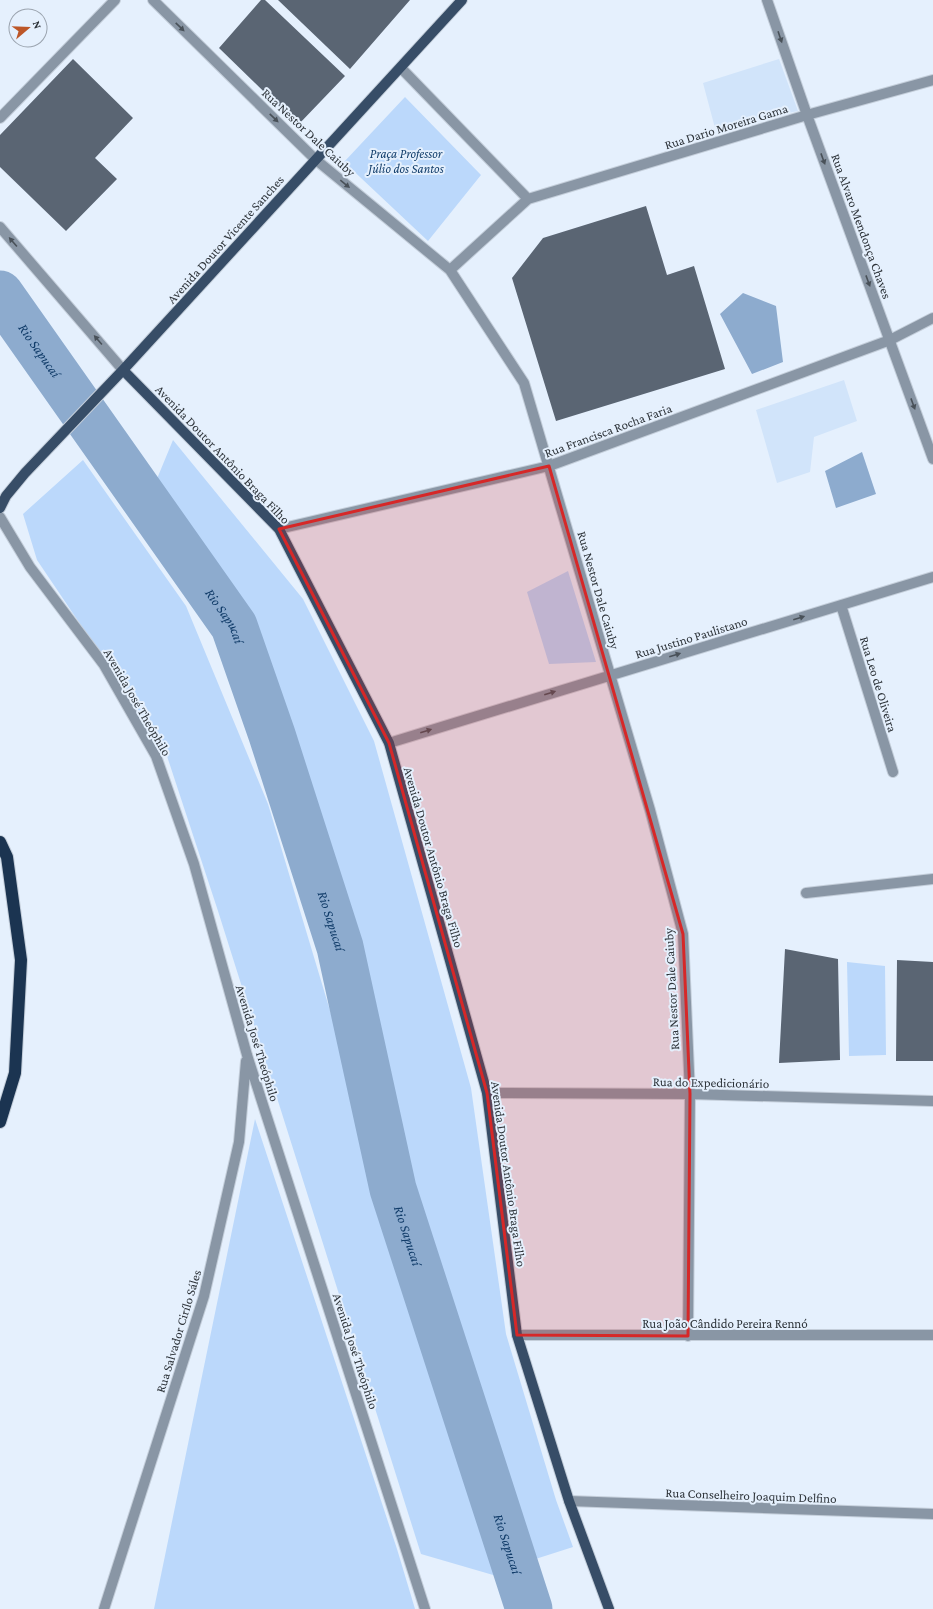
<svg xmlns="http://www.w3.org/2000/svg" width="933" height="1609" font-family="'Crimson Pro',serif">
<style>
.built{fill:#d1e4fa}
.green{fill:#bbd8fb}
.water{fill:#8dabce}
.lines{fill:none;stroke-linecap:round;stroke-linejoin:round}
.river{stroke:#8dabce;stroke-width:47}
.building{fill:#5a6573}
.minor-casing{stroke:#c4ceda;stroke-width:12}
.major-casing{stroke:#c4ceda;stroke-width:12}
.highway-casing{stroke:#c4ceda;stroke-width:14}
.minor{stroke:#8996a5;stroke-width:10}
.major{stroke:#374d67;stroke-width:10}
.highway{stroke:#1b3451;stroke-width:12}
.oneway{fill:#495159}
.marked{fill:#d62828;fill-opacity:0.2;stroke:#d62828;stroke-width:3;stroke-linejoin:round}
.labels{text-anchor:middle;stroke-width:4;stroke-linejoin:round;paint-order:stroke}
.street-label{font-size:13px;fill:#2d3339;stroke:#e5f0fd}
.park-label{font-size:13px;font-style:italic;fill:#15406d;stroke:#e5f0fd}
.water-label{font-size:14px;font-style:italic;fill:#113c69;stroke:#e5f0fd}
</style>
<rect width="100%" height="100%" fill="#e5f0fd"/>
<!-- built -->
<path class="built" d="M779,59L798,111L715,128L703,83Z
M844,380L857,421L814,437L810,472L777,483L756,410Z"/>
<!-- green -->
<path class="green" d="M405,97L481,175L428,241L344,162Z
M173,440L303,599L374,741L471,1088L506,1334L556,1500L573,1547L523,1563L404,1193L348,951L245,618L154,486Z
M83,460L186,606L268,804L500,1577L421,1554L218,911L165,750L37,560L23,514Z
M568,571L596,662L549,664L527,592Z
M847,962L885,966L886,1055L849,1056Z
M255,1119L397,1549L415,1609H154Z"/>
<!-- water -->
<path class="water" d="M743,293L776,306L783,362L752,374L720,314Z
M862,452L876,494L836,508L825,471Z"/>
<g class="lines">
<!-- river -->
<path class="river" id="s1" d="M0,294L234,626L272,735L340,947L393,1189L529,1609"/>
</g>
<!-- building -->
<path class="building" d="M261,0H265L345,76L298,125L219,48Z
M278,0H410L350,69Z
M73,59L133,118L95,158L117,179L66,231L0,167V135Z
M646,206L667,275L694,266L725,369L556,421L512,278L543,238Z
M785,949L838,959L840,1060L779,1063Z
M897,960L933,962V1061H896Z"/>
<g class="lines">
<!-- minor casing -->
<g class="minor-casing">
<path id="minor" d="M153,0L315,159L450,270L524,383L650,810L683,934L690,1094L688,1336
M767,0L807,115L933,459
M401,68L528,199
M0,118L115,0
M0,227L123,370
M450,270L528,199L807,115L933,80
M0,517L30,567L104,665L156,756L194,864L247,1055L425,1609
M279,529L549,466L890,340L933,318
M841,605L893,772
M389,743L933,577
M806,893L933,879
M487,1093L690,1094L933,1101
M517,1335H933
M569,1501L933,1514
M104,1609L204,1296L239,1142L246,1061"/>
</g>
<!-- major casing -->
<g class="major-casing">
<path id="major" d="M123,370L279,529L389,743L487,1093L517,1335L569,1501L609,1609
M0,508L6,496L25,473L123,370L462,0"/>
</g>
<!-- highway casing -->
<g class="highway-casing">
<path id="highway" d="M0,842L7,857L21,960L15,1073L0,1122"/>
</g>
<!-- minor -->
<use href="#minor" class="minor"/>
<!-- major -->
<use href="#major" class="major"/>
<!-- highway -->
<use href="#highway" class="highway"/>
</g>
<!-- one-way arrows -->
<defs><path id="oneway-solid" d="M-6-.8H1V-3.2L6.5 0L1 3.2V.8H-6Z"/></defs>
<g class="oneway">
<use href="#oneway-solid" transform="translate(180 27) rotate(44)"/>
<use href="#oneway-solid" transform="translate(780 37) rotate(71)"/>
<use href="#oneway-solid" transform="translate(274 118) rotate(44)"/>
<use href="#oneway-solid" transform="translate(823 159) rotate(70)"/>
<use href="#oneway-solid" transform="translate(345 184) rotate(39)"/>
<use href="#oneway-solid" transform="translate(13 242) rotate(-131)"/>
<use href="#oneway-solid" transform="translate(868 281) rotate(70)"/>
<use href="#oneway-solid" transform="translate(98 340) rotate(-131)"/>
<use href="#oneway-solid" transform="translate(913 404) rotate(70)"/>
<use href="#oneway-solid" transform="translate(799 618) rotate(-17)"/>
<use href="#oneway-solid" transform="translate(675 655) rotate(-17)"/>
<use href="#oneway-solid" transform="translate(550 693) rotate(-17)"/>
<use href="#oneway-solid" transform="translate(426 731) rotate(-17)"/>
</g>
<!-- marked area -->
<path class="marked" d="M549,466L683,934L690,1094L688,1336L517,1335L487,1093L389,743L279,529Z"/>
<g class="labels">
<!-- street labels -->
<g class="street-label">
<text transform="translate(726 126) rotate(-17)" y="5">Rua Dario Moreira Gama</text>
<text transform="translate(309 132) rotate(43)" y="5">Rua Nestor Dale Caiuby</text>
<text transform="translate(862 226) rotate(70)" y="5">Rua Alvaro Mendonça Chaves</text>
<text transform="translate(225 239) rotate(-48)" y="5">Avenida Doutor Vicente Sanches</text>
<text transform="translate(608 430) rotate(-20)" y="5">Rua Francisca Rocha Faria</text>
<text transform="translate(223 454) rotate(46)" y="5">Avenida Doutor Antônio Braga Filho</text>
<text transform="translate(599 590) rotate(74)" y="5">Rua Nestor Dale Caiuby</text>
<text transform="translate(691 637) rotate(-17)" y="5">Rua Justino Paulistano</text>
<text transform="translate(879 684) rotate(73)" y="5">Rua Leo de Oliveira</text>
<text transform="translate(138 702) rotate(60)" y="5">Avenida José Theóphilo</text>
<text transform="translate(434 857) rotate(74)" y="5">Avenida Doutor Antônio Braga Filho</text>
<text transform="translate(671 989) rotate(-93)" y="5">Rua Nestor Dale Caiuby</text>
<text transform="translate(258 1043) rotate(73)" y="5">Avenida José Theóphilo</text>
<text transform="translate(711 1082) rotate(1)" y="5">Rua do Expedicionário</text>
<text transform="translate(509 1174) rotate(82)" y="5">Avenida Doutor Antônio Braga Filho</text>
<text x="725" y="1328">Rua João Cândido Pereira Rennó</text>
<text transform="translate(178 1331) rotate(-73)" y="5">Rua Salvador Cirílo Sáles</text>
<text transform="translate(356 1351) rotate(72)" y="5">Avenida José Theóphilo</text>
<text transform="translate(751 1495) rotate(2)" y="5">Rua Conselheiro Joaquim Delfino</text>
</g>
<!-- park labels -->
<g class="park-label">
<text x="406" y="158">Praça Professor<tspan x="406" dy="15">Júlio dos Santos</tspan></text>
</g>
<!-- water labels -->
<g class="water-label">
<text dy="5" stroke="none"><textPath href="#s1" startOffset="69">Rio Sapucaí</textPath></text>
<text dy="5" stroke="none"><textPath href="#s1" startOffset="393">Rio Sapucaí</textPath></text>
<text dy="5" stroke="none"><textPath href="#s1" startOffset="717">Rio Sapucaí</textPath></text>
<text dy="5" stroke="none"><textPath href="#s1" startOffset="1041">Rio Sapucaí</textPath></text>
<text dy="5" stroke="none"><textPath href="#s1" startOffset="1365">Rio Sapucaí</textPath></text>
</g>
</g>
<!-- north arrow -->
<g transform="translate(28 28) rotate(71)"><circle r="19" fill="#e5f0fd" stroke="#9ba4af"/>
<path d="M0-3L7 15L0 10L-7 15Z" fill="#bc5628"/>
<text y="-6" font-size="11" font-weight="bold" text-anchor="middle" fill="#2d3339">N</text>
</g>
</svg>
